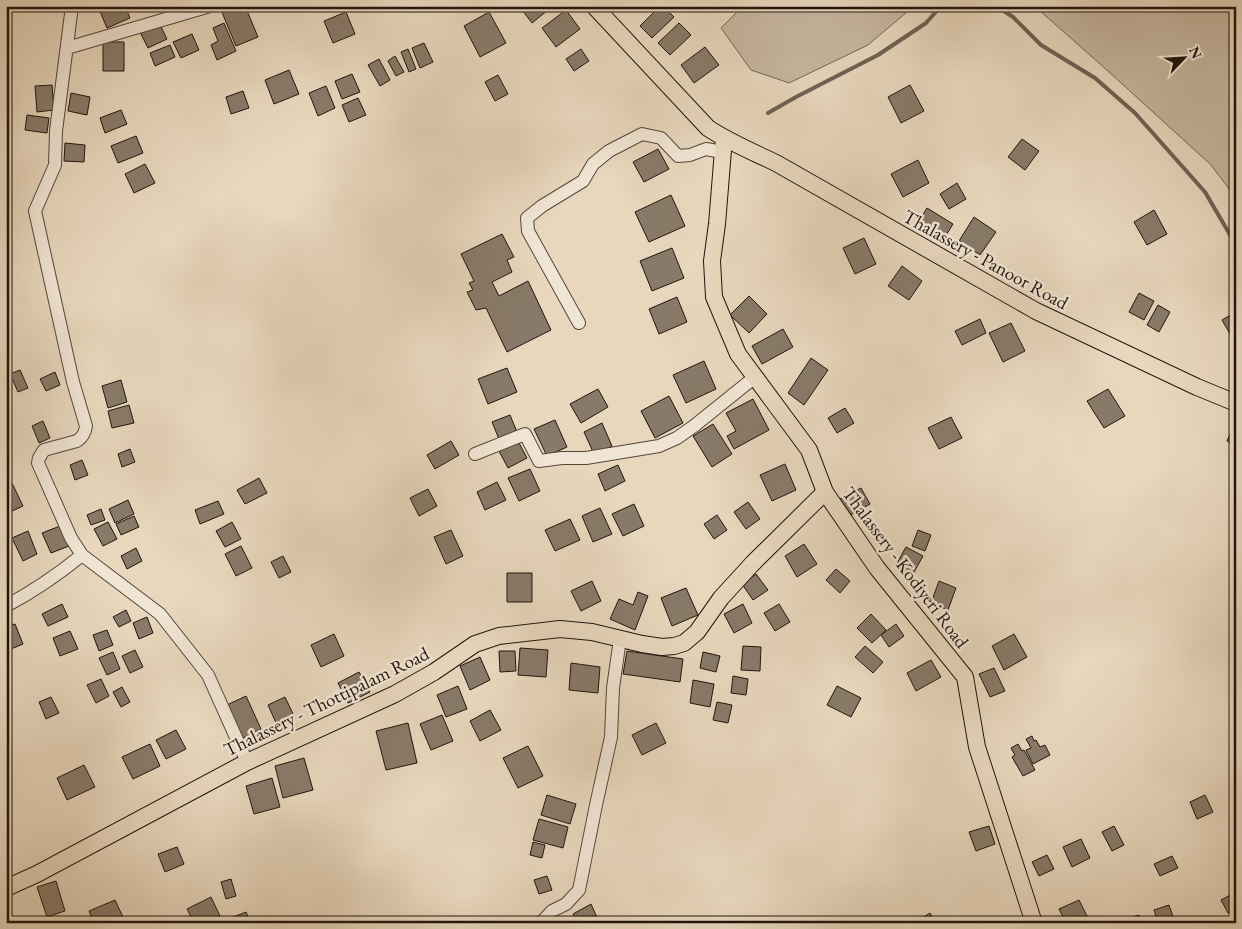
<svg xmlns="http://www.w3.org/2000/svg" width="1242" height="929" font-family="'EB Garamond',serif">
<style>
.green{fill:#c6b69f;stroke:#736656}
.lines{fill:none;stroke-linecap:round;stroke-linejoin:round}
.stream{stroke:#6f6254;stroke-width:4}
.building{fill:#887a69;stroke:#20150e}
.minor-casing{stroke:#52463a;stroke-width:14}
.major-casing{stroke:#20150e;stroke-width:18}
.minor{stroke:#f0e5d4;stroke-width:12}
.major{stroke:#e8d7bd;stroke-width:16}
.labels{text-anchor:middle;stroke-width:5;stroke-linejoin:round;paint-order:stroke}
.street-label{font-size:19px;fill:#20150e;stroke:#f0e5d4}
</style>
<rect width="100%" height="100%" fill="#e8d7bd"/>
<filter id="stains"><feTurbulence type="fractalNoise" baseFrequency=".004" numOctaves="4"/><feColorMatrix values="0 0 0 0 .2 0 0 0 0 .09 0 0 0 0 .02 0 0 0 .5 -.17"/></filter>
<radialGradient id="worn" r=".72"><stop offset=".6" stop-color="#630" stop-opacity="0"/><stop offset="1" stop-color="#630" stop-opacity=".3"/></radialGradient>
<!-- green -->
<path class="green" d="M743,6H914L868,45L789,83L751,70L721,28Z
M1030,6H1236V198L1211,165L1108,71L1039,10Z"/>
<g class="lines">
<!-- stream -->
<path class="stream" d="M996,6L1013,17L1041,45L1095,78L1135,113L1205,192L1236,245
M768,113L796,97L878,55L926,23L941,6"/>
</g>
<!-- building -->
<path class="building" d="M104,6H125L130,18L107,28L99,9Z
M229,6H245L258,37L236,46L221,10Z
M519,6H553L532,23Z
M660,6H663L674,17L652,38L640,26Z
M566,10L580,29L556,47L542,28Z
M346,12L355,34L333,43L324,21Z
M489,12L506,43L480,57L464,26Z
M159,23L167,39L148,48L140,32Z
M224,23L236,51L217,60L211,45L218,41L213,28Z
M679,23L691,35L670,55L658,43Z
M192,34L199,50L181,58L173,42Z
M103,42H124V71H103Z
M424,43L433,62L420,68L412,48Z
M170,45L175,57L155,66L150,53Z
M705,47L719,65L694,83L681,65Z
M408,49L416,69L409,72L401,52Z
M581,49L589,61L574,71L566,59Z
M395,56L404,72L396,76L388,61Z
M379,59L390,80L380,86L368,65Z
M289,70L299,94L274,104L265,80Z
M352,74L360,92L342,99L335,81Z
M498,75L508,94L495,101L485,82Z
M52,85L54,110L37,112L35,86Z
M910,85L924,111L901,123L888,97Z
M326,86L335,108L318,116L309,93Z
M243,91L249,108L231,114L226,97Z
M71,93L90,97L87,115L68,111Z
M358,98L366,115L349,122L342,105Z
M121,110L127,124L105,133L100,118Z
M27,115L49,118L47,133L25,130Z
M136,136L143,153L118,163L111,146Z
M1022,139L1039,151L1025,170L1008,157Z
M65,143L85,145L84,162L64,161Z
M658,149L669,169L644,182L633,162Z
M918,160L929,183L903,197L891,174Z
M145,164L155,183L134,193L125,174Z
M957,183L966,199L949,209L940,194Z
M671,195L685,226L649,242L635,212Z
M927,208L953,224L945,237L919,221Z
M1154,210L1167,234L1147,245L1134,222Z
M974,217L996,232L980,255L959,241Z
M502,234L514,257L507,260L512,272L492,282L499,296L528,281L551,330L507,352L486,308L476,310L467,292L473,290L469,283L474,281L461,254Z
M864,238L876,264L855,274L843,248Z
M672,248L684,278L652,291L640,261Z
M902,266L922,281L909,300L888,286Z
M1139,293L1154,301L1144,320L1129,312Z
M749,296L767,314L749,333L730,315Z
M677,297L687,322L659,334L649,309Z
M1158,305L1170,312L1159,332L1147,325Z
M1236,312V338L1233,339L1222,320Z
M980,319L986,333L962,345L955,331Z
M1011,323L1025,351L1003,362L989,333Z
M783,329L793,347L762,364L752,346Z
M811,358L828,370L804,405L788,393Z
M704,361L716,389L686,403L673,375Z
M507,368L517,392L488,404L478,379Z
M20,370L28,388L18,392L10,374Z
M55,372L60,385L46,391L40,379Z
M121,380L127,402L108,408L102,386Z
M598,389L608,407L581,423L570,404Z
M1108,389L1125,416L1104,428L1087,401Z
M669,396L683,423L655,438L641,411Z
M753,399L769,430L734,449L727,436L736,431L726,413Z
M129,405L134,423L112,428L108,411Z
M845,408L854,423L837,433L828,418Z
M510,415L517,432L499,439L492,422Z
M951,417L962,438L939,449L928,428Z
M555,420L567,447L547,456L534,429Z
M43,421L50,438L39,443L32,426Z
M602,423L612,446L594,454L584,432Z
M713,424L732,454L712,467L693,436Z
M1234,425H1236V445L1227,441Z
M451,441L459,455L435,469L427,455Z
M518,441L527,458L508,468L499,451Z
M130,449L135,462L122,467L118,454Z
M82,460L88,475L75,480L70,465Z
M785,464L796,490L772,501L760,475Z
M618,465L625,481L605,491L598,474Z
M530,469L540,491L519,501L508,478Z
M259,478L267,493L245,504L237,490Z
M497,482L506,500L485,510L477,492Z
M12,483L23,506L6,514V486Z
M861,488L870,504L847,517L838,500Z
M428,489L437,506L419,516L410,498Z
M128,500L134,514L115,523L109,509Z
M218,501L224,514L200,524L195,510Z
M748,502L760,519L746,529L734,512Z
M634,504L644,526L623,536L612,514Z
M600,508L612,534L593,542L582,516Z
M101,509L105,520L91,525L87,515Z
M717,515L727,530L714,539L704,524Z
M134,516L139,527L121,535L116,524Z
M570,519L580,540L555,551L545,530Z
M108,522L117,539L103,546L94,529Z
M232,522L241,539L225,547L216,531Z
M60,526L69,546L51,553L42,533Z
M451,530L463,556L446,564L434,537Z
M918,530L931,535L925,551L912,546Z
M28,531L37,554L23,561L12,538Z
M804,544L817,564L797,577L785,556Z
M241,546L252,568L236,576L225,554Z
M906,547L923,556L913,574L896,565Z
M136,548L142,561L127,569L121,556Z
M6,554L12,565L6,567Z
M283,556L291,572L279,578L271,562Z
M836,569L850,581L840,593L826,580Z
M507,573H532V602H507Z
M756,574L768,590L753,600L742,584Z
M592,581L601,601L581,611L571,591Z
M939,581L956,588L948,610L931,603Z
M686,588L698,615L672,626L661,598Z
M638,592L648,596L635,630L610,619L619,599L633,605Z
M62,604L68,617L48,626L42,614Z
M743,604L752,623L734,633L724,614Z
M779,604L790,622L775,631L764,613Z
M126,610L131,621L119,627L113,617Z
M871,614L886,630L872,643L857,628Z
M147,617L153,633L139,639L133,623Z
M15,624L23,644L6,651V627Z
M896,624L904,636L889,647L881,635Z
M107,630L113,645L99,651L93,635Z
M70,631L78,649L60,656L53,638Z
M334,634L344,656L321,667L311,645Z
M1014,634L1027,657L1004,670L992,646Z
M743,646L761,647L760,671L741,670Z
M865,646L883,662L873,673L855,657Z
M520,648L548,650L546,677L518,675Z
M135,650L143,667L130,673L122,656Z
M499,651H515L516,671L500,672Z
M627,651L683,659L680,682L623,674Z
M113,652L120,669L107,675L99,658Z
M703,652L720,656L716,672L700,668Z
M480,657L490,680L470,690L460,666Z
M931,660L941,677L916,691L907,673Z
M571,663L600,667L598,693L569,690Z
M994,668L1005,691L990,697L979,674Z
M359,672L370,692L348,703L338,683Z
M733,676L748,679L746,695L731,693Z
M101,679L109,696L96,703L87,685Z
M693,680L714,684L710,707L690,703Z
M458,686L467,709L446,717L437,695Z
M837,686L861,698L851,717L827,705Z
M122,687L130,702L121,707L113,692Z
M246,696L261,729L243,738L227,705Z
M51,697L59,713L46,719L39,702Z
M285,697L295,718L277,725L268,705Z
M717,702L732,705L728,723L713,720Z
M490,710L501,730L480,741L470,721Z
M442,715L453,741L431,750L420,724Z
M408,723L417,763L386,770L376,731Z
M656,723L666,743L642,755L632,735Z
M176,730L186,749L166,759L156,740Z
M1032,736L1034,741L1036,740L1040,747L1045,745L1050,755L1033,764L1026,750L1031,748L1026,739Z
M150,744L160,766L133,779L122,757Z
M1018,744L1022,751L1024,750L1035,770L1023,776L1012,757L1015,755L1011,748Z
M528,746L543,776L518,788L503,758Z
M304,758L313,790L283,798L275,766Z
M84,765L95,787L67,800L57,778Z
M272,778L280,807L254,814L246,786Z
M547,795L576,804L570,824L541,815Z
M1205,795L1213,812L1197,819L1190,802Z
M539,819L568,827L563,848L533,840Z
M989,826L995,844L976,851L969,832Z
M1114,826L1124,845L1112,851L1102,832Z
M1081,839L1090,858L1072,867L1063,847Z
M533,842L545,845L542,858L530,855Z
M177,847L184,864L165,872L158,854Z
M1047,855L1054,869L1039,876L1032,862Z
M1172,856L1178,868L1160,876L1154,864Z
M547,876L552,890L539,894L534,880Z
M231,879L236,896L226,899L221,882Z
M56,881L65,911L47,917L37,887Z
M1236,892V909L1228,913L1221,900Z
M211,897L220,916L205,923H194L187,909Z
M115,900L123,917L110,923H94L89,911Z
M1079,900L1089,920L1084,923H1066L1059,909Z
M591,904L599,922L597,923H577L573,914Z
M1169,905L1175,922L1171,923H1158L1154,910Z
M246,912L251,923H230L228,919Z
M930,913L935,923H914Z
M1139,915L1142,923H1124V920Z"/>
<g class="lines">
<!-- minor casing -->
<g class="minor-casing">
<path id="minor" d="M72,6L56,131L55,165L35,211L73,382L86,426C85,433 83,437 77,441L44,450L39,458L38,463L71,538L82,555L160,614L208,675L247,762
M67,48L210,6
M579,323L528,231L527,218L542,206L583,181L593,164L609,151L642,134L661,138L678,156L690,155L706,149L722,152
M475,454L525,434L539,461L562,458H586L659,446L677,438L694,426L755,377
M6,606C32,592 60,573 82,555
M541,923L552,911L566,904L579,890L596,805L611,737L613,688L620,639"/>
</g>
<!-- major casing -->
<g class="major-casing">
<path id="major" d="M594,6L708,128C729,142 753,152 776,163L1036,311L1197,387L1236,403
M724,138L717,224L712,261L714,297L738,354L809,450L825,492L877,568L965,677L977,747L1034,923
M6,888L37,874L247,762L395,694L434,672L475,644L499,636L560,629L592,632L642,644L662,647L674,646L684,643L697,632L721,598L753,563L825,492"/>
</g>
<!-- minor -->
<use href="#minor" class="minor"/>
<!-- major -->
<use href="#major" class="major"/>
</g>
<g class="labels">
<!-- street labels -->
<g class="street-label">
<text transform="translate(986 259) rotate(29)" y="7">Thalassery - Panoor Road</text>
<text transform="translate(906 567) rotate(53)" y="7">Thalassery - Kodiyeri Road</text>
<text transform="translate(326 701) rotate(-26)" y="7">Thalassery - Thottipalam Road</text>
</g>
</g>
<!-- margin -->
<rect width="1242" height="929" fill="none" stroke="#e8d7bd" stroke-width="25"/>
<rect x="8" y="8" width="1227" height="914" fill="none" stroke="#20150e" stroke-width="2.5"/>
<rect x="12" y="12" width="1217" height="904" fill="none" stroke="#20150e"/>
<!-- north arrow -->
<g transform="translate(1184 58) rotate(65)" stroke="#f0e5d4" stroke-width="4" paint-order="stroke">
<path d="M0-4L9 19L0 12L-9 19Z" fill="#20150e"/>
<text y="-8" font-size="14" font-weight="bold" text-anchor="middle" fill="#20150e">N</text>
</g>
<rect width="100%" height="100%" filter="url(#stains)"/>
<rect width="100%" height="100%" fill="url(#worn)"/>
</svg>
